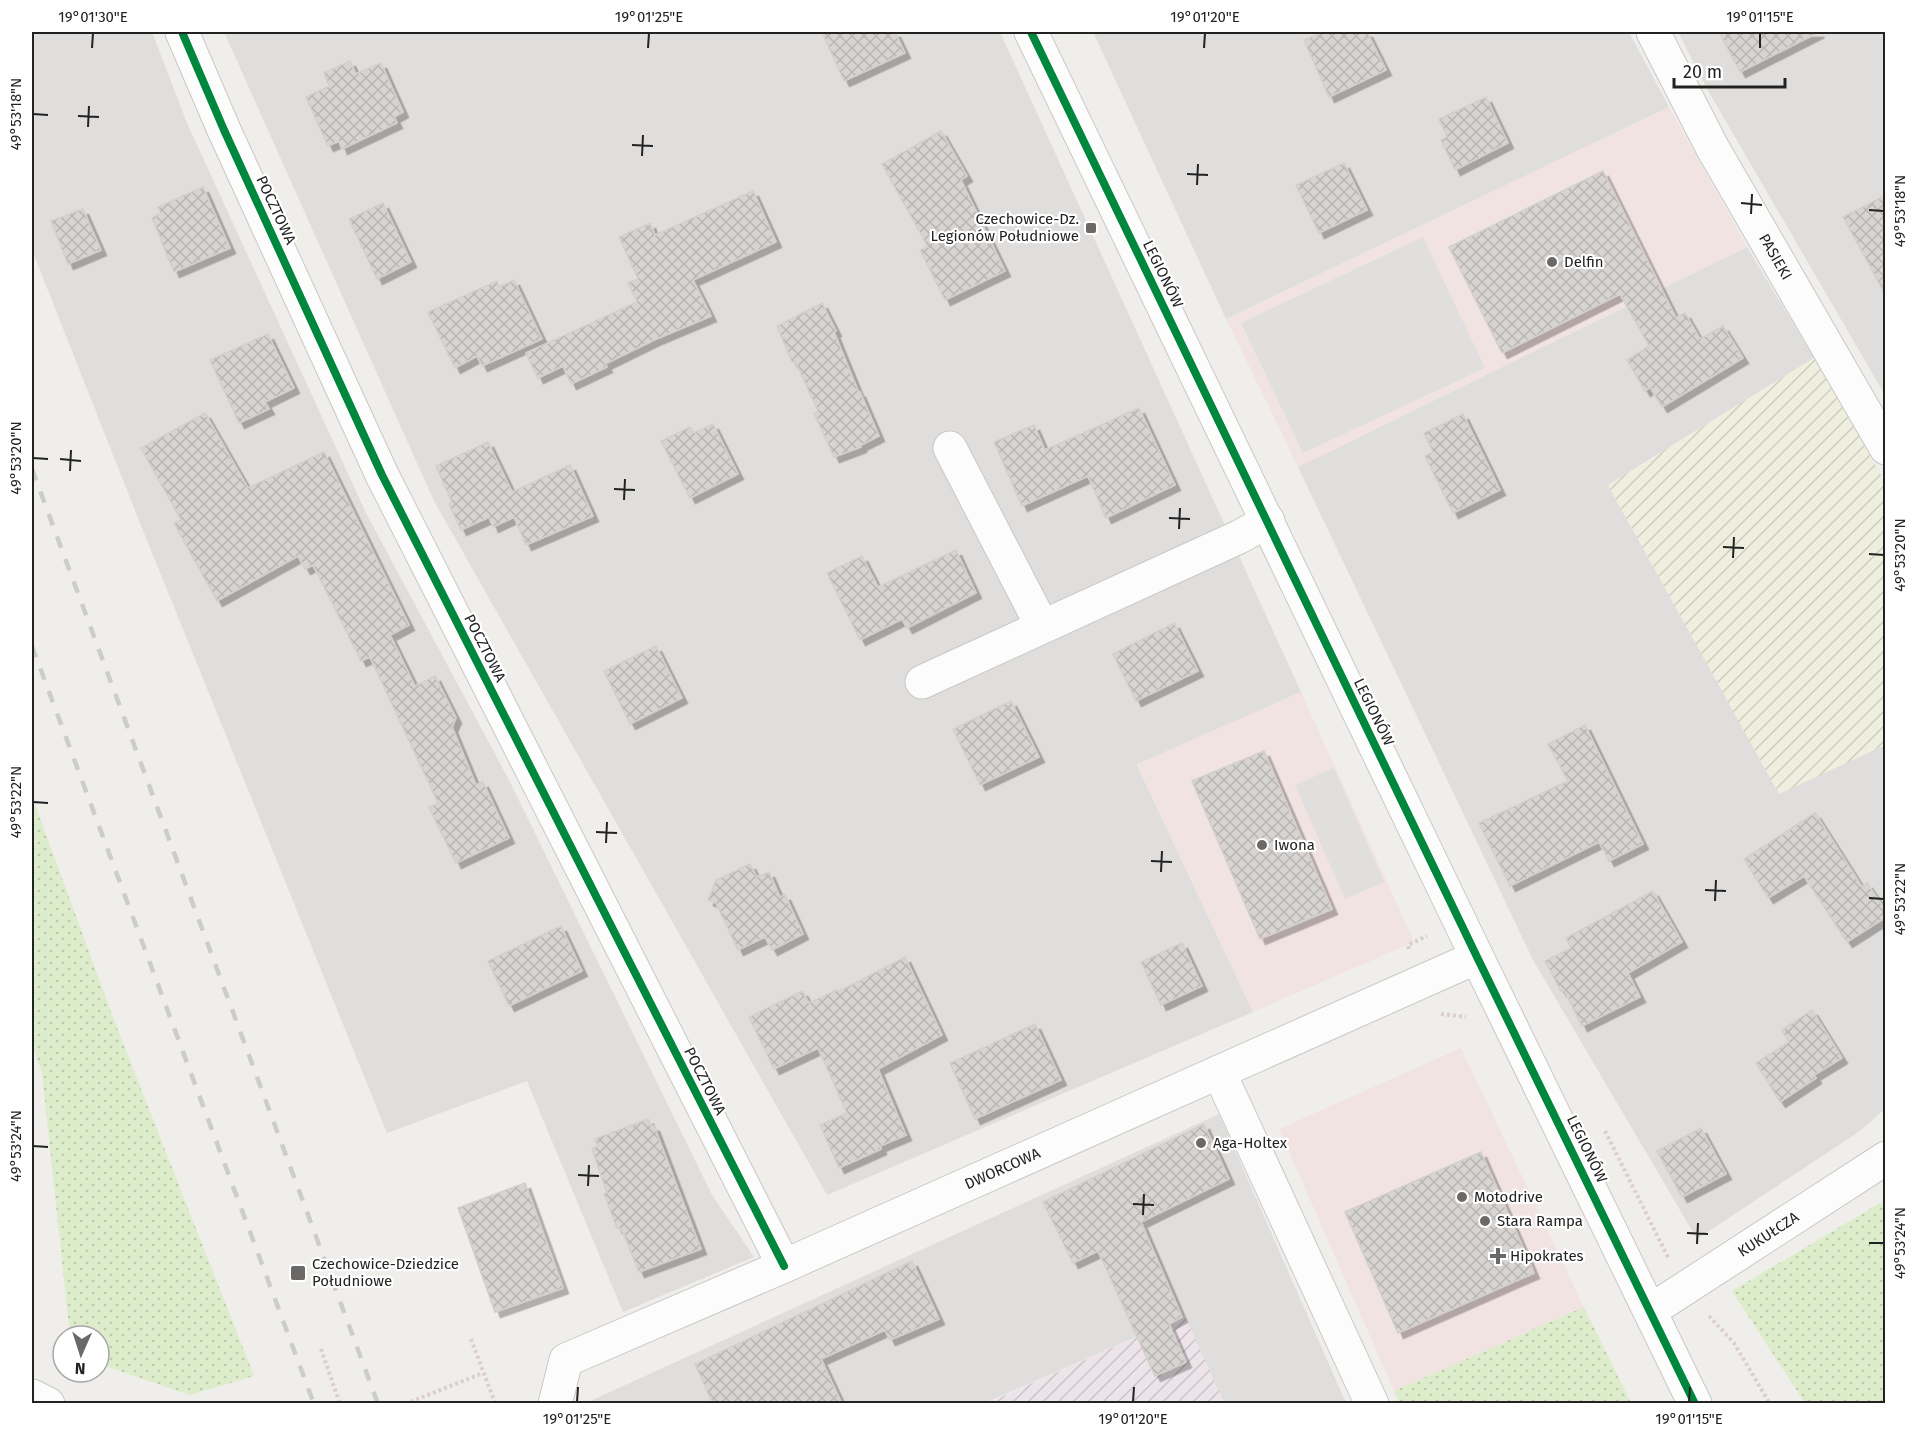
<svg xmlns="http://www.w3.org/2000/svg" width="1917" height="1435" font-family="'Fira Sans',sans-serif">
<style>
.residential{fill:#dfdedc}
.commercial{fill:#f1e3e1}
.industrial{fill:url(#industrial-furrows)}
.farmland{fill:url(#farmland-furrows)}
.grass{fill:url(#grass-dots)}
.parking{fill:#e0dfde}
.building{fill:url(#building-cross-hatch);stroke:#d3d0cc;stroke-width:1.5;filter:url(#shadow)}
.lines{fill:none;stroke-linecap:round;stroke-linejoin:round}
.minor-casing{stroke:#c9c8c7;stroke-width:35}
.path{stroke:#dccecd;stroke-width:4;stroke-dasharray:3 3;stroke-linecap:butt}
.minor{stroke:#fdfcfc;stroke-width:33}
.rail{stroke:#ccc;stroke-width:4.5;stroke-dasharray:12 12;stroke-linecap:butt}
.cycleway-casing{stroke:#fff;stroke-width:11}
.cycleway{stroke:#00873e;stroke-width:8}
.ticks{fill:none;stroke:#222;stroke-width:2}
.poi-dot{fill:#6a6968;stroke:#fff;stroke-width:2}
.labels{text-anchor:middle;stroke-width:4.5;stroke-linejoin:round;paint-order:stroke}
.street-label{font-size:15px;fill:#222;stroke:#fff}
.poi-label{font-size:15px;fill:#222;stroke:#fff;text-anchor:start}
.neatline{fill:none;stroke:#222;stroke-width:2}
.ticks-label{font-size:15px;text-anchor:middle;fill:#222}
</style>
<defs>
<pattern id="industrial-furrows" width="10" height="10" patternUnits="userSpaceOnUse" patternTransform="scale(1.5)"><rect width="10" height="10" fill="#ede4e9"/><path d="M-1 1l2-2M0 10L10 0M9 11l2-2" fill="none" stroke="#cbc3c8"/></pattern>
<pattern id="farmland-furrows" width="10" height="10" patternUnits="userSpaceOnUse" patternTransform="scale(1.5)"><rect width="10" height="10" fill="#efefdf"/><path d="M-1 1l2-2M0 10L10 0M9 11l2-2" fill="none" stroke="#cdcdbf"/></pattern>
<pattern id="grass-dots" width="8" height="8" patternUnits="userSpaceOnUse" patternTransform="scale(1.5)"><rect width="8" height="8" fill="#ddeccb"/><path d="M2 2h.1M6 6h.1" fill="none" stroke="#bdcaae" stroke-width="1.8" stroke-linecap="round"/></pattern>
<pattern id="building-cross-hatch" width="8" height="8" patternUnits="userSpaceOnUse" patternTransform="scale(1.5)"><rect width="8" height="8" fill="#d7d4d2"/><path d="M0 0l8 8M0 8l8-8" fill="none" stroke="#b8b6b4"/></pattern>
<filter id="shadow"><feDropShadow dx="5.5" dy="5.5" stdDeviation="0" flood-color="#0004"/></filter>
</defs>
<rect width="100%" height="100%" fill="#f0eeeb"/>
<!-- residential -->
<path class="residential" d="M32,32H152L187,123L366,513L509,780L712,1195L754,1257L623,1312L527,1081L387,1133L140,523L32,250Z
M224,32H1000L1301,692L1137,765L1253,1012L827,1195L434,501Z
M1093,32H1629L1669,107L1226,319Z
M1678,32H1885V395L1707,89Z
M1747,247L1814,358L1608,485L1779,793L1885,745V1109L1860,1131L1697,1239L1533,960L1298,467Z
M1219,1114L1346,1403H1224L1184,1316L985,1403L588,1404V1402Z"/>
<!-- commercial -->
<path class="commercial" d="M1669,107L1747,247L1298,467L1226,319Z
M1301,692L1414,942L1253,1012L1137,764Z
M1461,1048L1584,1307L1394,1391L1279,1129Z"/>
<!-- industrial -->
<path class="industrial" d="M1185,1316L1224,1403L985,1404Z"/>
<!-- farmland -->
<path class="farmland" d="M1814,358L1885,482V745L1779,794L1608,485Z"/>
<!-- grass -->
<path class="grass" d="M32,796L114,1020L254,1376L190,1395L99,1364V1336H70L42,1073L32,1045Z
M1885,1200V1403H1805L1732,1291Z
M1584,1307L1631,1403H1400L1394,1391Z"/>
<!-- parking -->
<path class="parking" d="M1423,237L1485,368L1303,453L1241,323Z
M1334,768L1384,882L1345,899L1295,785Z"/>
<!-- building -->
<path class="building" d="M822,32H895L905,53L844,81Z
M1324,32H1367L1386,70L1329,97L1304,40Z
M1719,32H1819L1740,72Z
M350,61L356,74L381,63L403,112L394,117L397,123L342,149L339,141L328,146L306,97L329,86L324,73Z
M1486,97L1508,143L1455,170L1441,140L1447,137L1439,119Z
M941,131L967,176L961,180L1005,271L945,300L920,250L928,247L882,164Z
M1344,163L1367,210L1319,233L1296,185Z
M1603,171L1676,318L1685,313L1700,339L1723,326L1743,358L1662,407L1650,387L1645,391L1627,360L1649,346L1620,294L1502,353L1449,247Z
M203,187L230,248L174,272L152,218L161,213L158,207Z
M753,191L776,242L693,280L711,316L654,340L605,364L607,367L571,384L563,366L538,378L526,353L637,302L628,283L638,279L619,237L650,223L655,235Z
M1886,195V296L1843,217Z
M383,203L411,262L377,279L349,219Z
M83,209L101,250L68,264L51,221Z
M514,280L542,339L482,366L477,356L455,368L428,312L497,281L499,287Z
M822,303L836,331L834,332L859,393L860,392L879,436L861,445V447L834,457L814,413L818,411L795,361L792,362L777,326Z
M268,334L294,388L265,402L269,409L239,423L210,360Z
M1139,408L1175,485L1106,518L1088,476L1022,506L994,442L1034,425L1045,450Z
M205,413L248,488L324,452L409,625L390,635L415,686L435,676L456,718L452,727L476,785L483,782L509,838L456,863L429,807L438,803L370,657L361,661L313,565L305,569L298,556L217,601L174,523L181,520L141,448Z
M1463,414L1500,490L1453,513L1425,456L1433,452L1424,433Z
M713,424L738,474L690,498L661,441L690,427L694,433Z
M488,442L512,492L570,465L593,516L526,545L514,517L493,527L489,517L461,530L449,504L452,502L436,466Z
M956,550L976,593L907,628L902,619L860,640L827,573L862,556L878,587Z
M1174,623L1198,671L1136,701L1113,654Z
M656,646L682,698L630,724L604,671Z
M1011,701L1039,757L980,785L953,729Z
M1585,725L1643,844L1609,861L1599,842L1510,886L1479,823L1568,781L1548,744Z
M1264,751L1332,909L1260,939L1192,781Z
M1815,813L1862,887L1867,883L1886,911V917L1847,942L1804,876L1768,898L1744,859Z
M750,864L757,877L769,872L780,897L785,895L803,934L772,950L765,937L738,950L716,903L708,900L716,880Z
M1653,891L1682,942L1628,973L1640,997L1582,1026L1564,990L1561,991L1545,961L1571,948L1566,938Z
M561,926L582,971L509,1006L488,961Z
M1182,943L1202,986L1161,1005L1141,962Z
M905,957L942,1035L878,1069L906,1135L880,1146L881,1149L839,1168L820,1125L847,1113L818,1048L774,1069L749,1017L802,991L809,1003L837,990L838,992Z
M1812,1010L1842,1058L1814,1075L1816,1078L1780,1102L1756,1063L1789,1042L1782,1030Z
M1035,1024L1061,1080L975,1119L950,1063Z
M648,1119L651,1126H654L701,1249L639,1272L622,1230L617,1228L604,1194L607,1193L592,1149L598,1146L595,1139Z
M1204,1124L1229,1179L1141,1222L1182,1317L1169,1324L1186,1362L1155,1376L1098,1251L1073,1263L1043,1202Z
M1701,1128L1726,1174L1682,1197L1657,1151Z
M1481,1152L1534,1273L1398,1333L1345,1212Z
M525,1183L563,1288L495,1312L458,1208Z
M912,1261L939,1319L890,1340L885,1330L821,1359L842,1404H713L695,1364Z"/>
<g class="lines">
<!-- minor casing -->
<g class="minor-casing">
<g id="minor">
<path d="M182,32L224,130L382,475L784,1266"/>
<path d="M1031,32L1477,957L1695,1404"/>
<path id="s1" d="M1653,32L1712,147L1886,448"/>
<path d="M950,448L1042,626"/>
<path d="M922,682L1239,537L1268,521"/>
<path d="M1219,1072L1372,1404"/>
<path id="s2" d="M1650,1311L1886,1158"/>
<path d="M32,1396L48,1404"/>
<path id="s3" d="M555,1404L566,1360L784,1266L1477,957"/>
</g>
</g>
<!-- path -->
<path class="path" d="M1409,949L1408,945L1427,936
M1441,1014L1466,1017
M1605,1131L1669,1259
M1709,1316L1734,1343L1770,1404
M471,1339L495,1403L496,1404
M321,1349L340,1404
M405,1404L483,1373"/>
<!-- minor -->
<use href="#minor" class="minor"/>
<!-- rail -->
<path class="rail" d="M32,469L378,1404
M32,646L314,1404"/>
<!-- cycleway casing -->
<g class="cycleway-casing">
<path id="cycleway" d="M182,32L224,130L382,475L784,1266
M1031,32L1477,957L1695,1404"/>
</g>
<!-- cycleway -->
<use href="#cycleway" class="cycleway"/>
</g>
<!-- ticks -->
<path class="ticks" d="M92,48L93,33M648,48L649,33M1204,48L1205,33M1760,48V33M33,114L48,115M78,116L99,117M88,127L89,106M632,145L653,146M642,156L643,135M1187,174L1208,175M1197,185L1198,164M1741,203L1762,205M1869,210L1884,211M1751,214L1752,194M33,458L48,459M60,459L81,461M70,471L71,450M614,489L635,490M624,500L625,479M1169,518L1190,519M1179,529L1180,508M1723,547L1744,548M1869,554L1884,555M1733,558L1734,537M33,802L48,803M596,832L617,833M606,843L607,822M1151,861L1172,862M1161,872L1162,851M1705,890L1726,891M1869,898L1884,899M1715,901L1716,880M33,1146L48,1147M578,1175L599,1176M588,1186L589,1165M1133,1204L1154,1205M1143,1215L1144,1194M1687,1233L1708,1234M1869,1243H1884M1697,1244L1698,1223M577,1402L578,1387M1133,1402L1134,1387M1689,1402L1690,1387"/>
<!-- markers -->
<g class="poi-dot">
<rect x="1085" y="222" width="12" height="12" rx="3"/>
<circle cx="1552" cy="262" r="6"/>
<circle cx="1262" cy="845" r="6"/>
<circle cx="1201" cy="1143" r="6"/>
<circle cx="1462" cy="1197" r="6"/>
<circle cx="1485" cy="1221" r="6"/>
<path d="M1495 1247h6v6h6v6h-6v6h-6v-6h-6v-6h6z"/>
<rect x="290" y="1265" width="16" height="16" rx="3"/>
</g>
<g class="labels">
<!-- street labels -->
<g class="street-label">
<text transform="translate(276 210) rotate(65)" y="5">POCZTOWA</text>
<text dy="5" stroke="none"><textPath href="#s1" startOffset="256">PASIEKI</textPath></text>
<text transform="translate(1163 274) rotate(64)" y="5">LEGIONÓW</text>
<text transform="translate(485 648) rotate(63)" y="5">POCZTOWA</text>
<text transform="translate(1374 712) rotate(64)" y="5">LEGIONÓW</text>
<text transform="translate(705 1081) rotate(63)" y="5">POCZTOWA</text>
<text transform="translate(1587 1149) rotate(64)" y="5">LEGIONÓW</text>
<text dy="5" stroke="none"><textPath href="#s3" startOffset="522">DWORCOWA</textPath></text>
<text dy="5" stroke="none"><textPath href="#s2" startOffset="141">KUKUŁCZA</textPath></text>
</g>
<!-- poi labels -->
<g class="poi-label">
<text x="1079" y="224" text-anchor="end">Czechowice-Dz.<tspan x="1079" dy="17">Legionów Południowe</tspan></text>
<text x="1564" y="267">Delfin</text>
<text x="1274" y="850">Iwona</text>
<text x="1213" y="1148">Aga-Holtex</text>
<text x="1474" y="1202">Motodrive</text>
<text x="1497" y="1226">Stara Rampa</text>
<text x="1510" y="1261">Hipokrates</text>
<text x="312" y="1269">Czechowice-Dziedzice<tspan x="312" dy="17">Południowe</tspan></text>
</g>
</g>
<!-- border -->
<rect width="1917" height="1435" fill="none" stroke="#ffffff" stroke-width="66"/>
<!-- north arrow -->
<g transform="translate(81 1354) rotate(183)"><circle r="28" fill="#ffffff" stroke="#a7a7a7" stroke-width="1.5"/>
<path d="M0-4.5L10 22L0 15L-10 22Z" fill="#6a6968"/>
<text y="-9" font-size="16" font-weight="bold" text-anchor="middle" fill="#222222">N</text>
</g>
<!-- scale -->
<path d="M1674 78v9h111v-9" fill="none" stroke="#222222" stroke-width="3"/>
<text x="1683" y="78" font-size="18" fill="#222222" stroke="#ffffff" stroke-width="4.5" paint-order="stroke">20 m</text>
<rect x="33" y="33" width="1851" height="1369" class="neatline"/>
<g class="ticks-label">
<text x="93" y="22">19°01'30"E</text>
<text x="649" y="22">19°01'25"E</text>
<text x="1205" y="22">19°01'20"E</text>
<text x="1760" y="22">19°01'15"E</text>
<text transform="translate(16 114) rotate(-90)" y="5">49°53'18"N</text>
<text transform="translate(1900 211) rotate(-90)" y="5">49°53'18"N</text>
<text transform="translate(16 458) rotate(-90)" y="5">49°53'20"N</text>
<text transform="translate(1900 555) rotate(-90)" y="5">49°53'20"N</text>
<text transform="translate(16 802) rotate(-90)" y="5">49°53'22"N</text>
<text transform="translate(1900 899) rotate(-90)" y="5">49°53'22"N</text>
<text transform="translate(16 1146) rotate(-90)" y="5">49°53'24"N</text>
<text transform="translate(1900 1243) rotate(-90)" y="5">49°53'24"N</text>
<text x="577" y="1424">19°01'25"E</text>
<text x="1133" y="1424">19°01'20"E</text>
<text x="1689" y="1424">19°01'15"E</text>
</g>
</svg>
